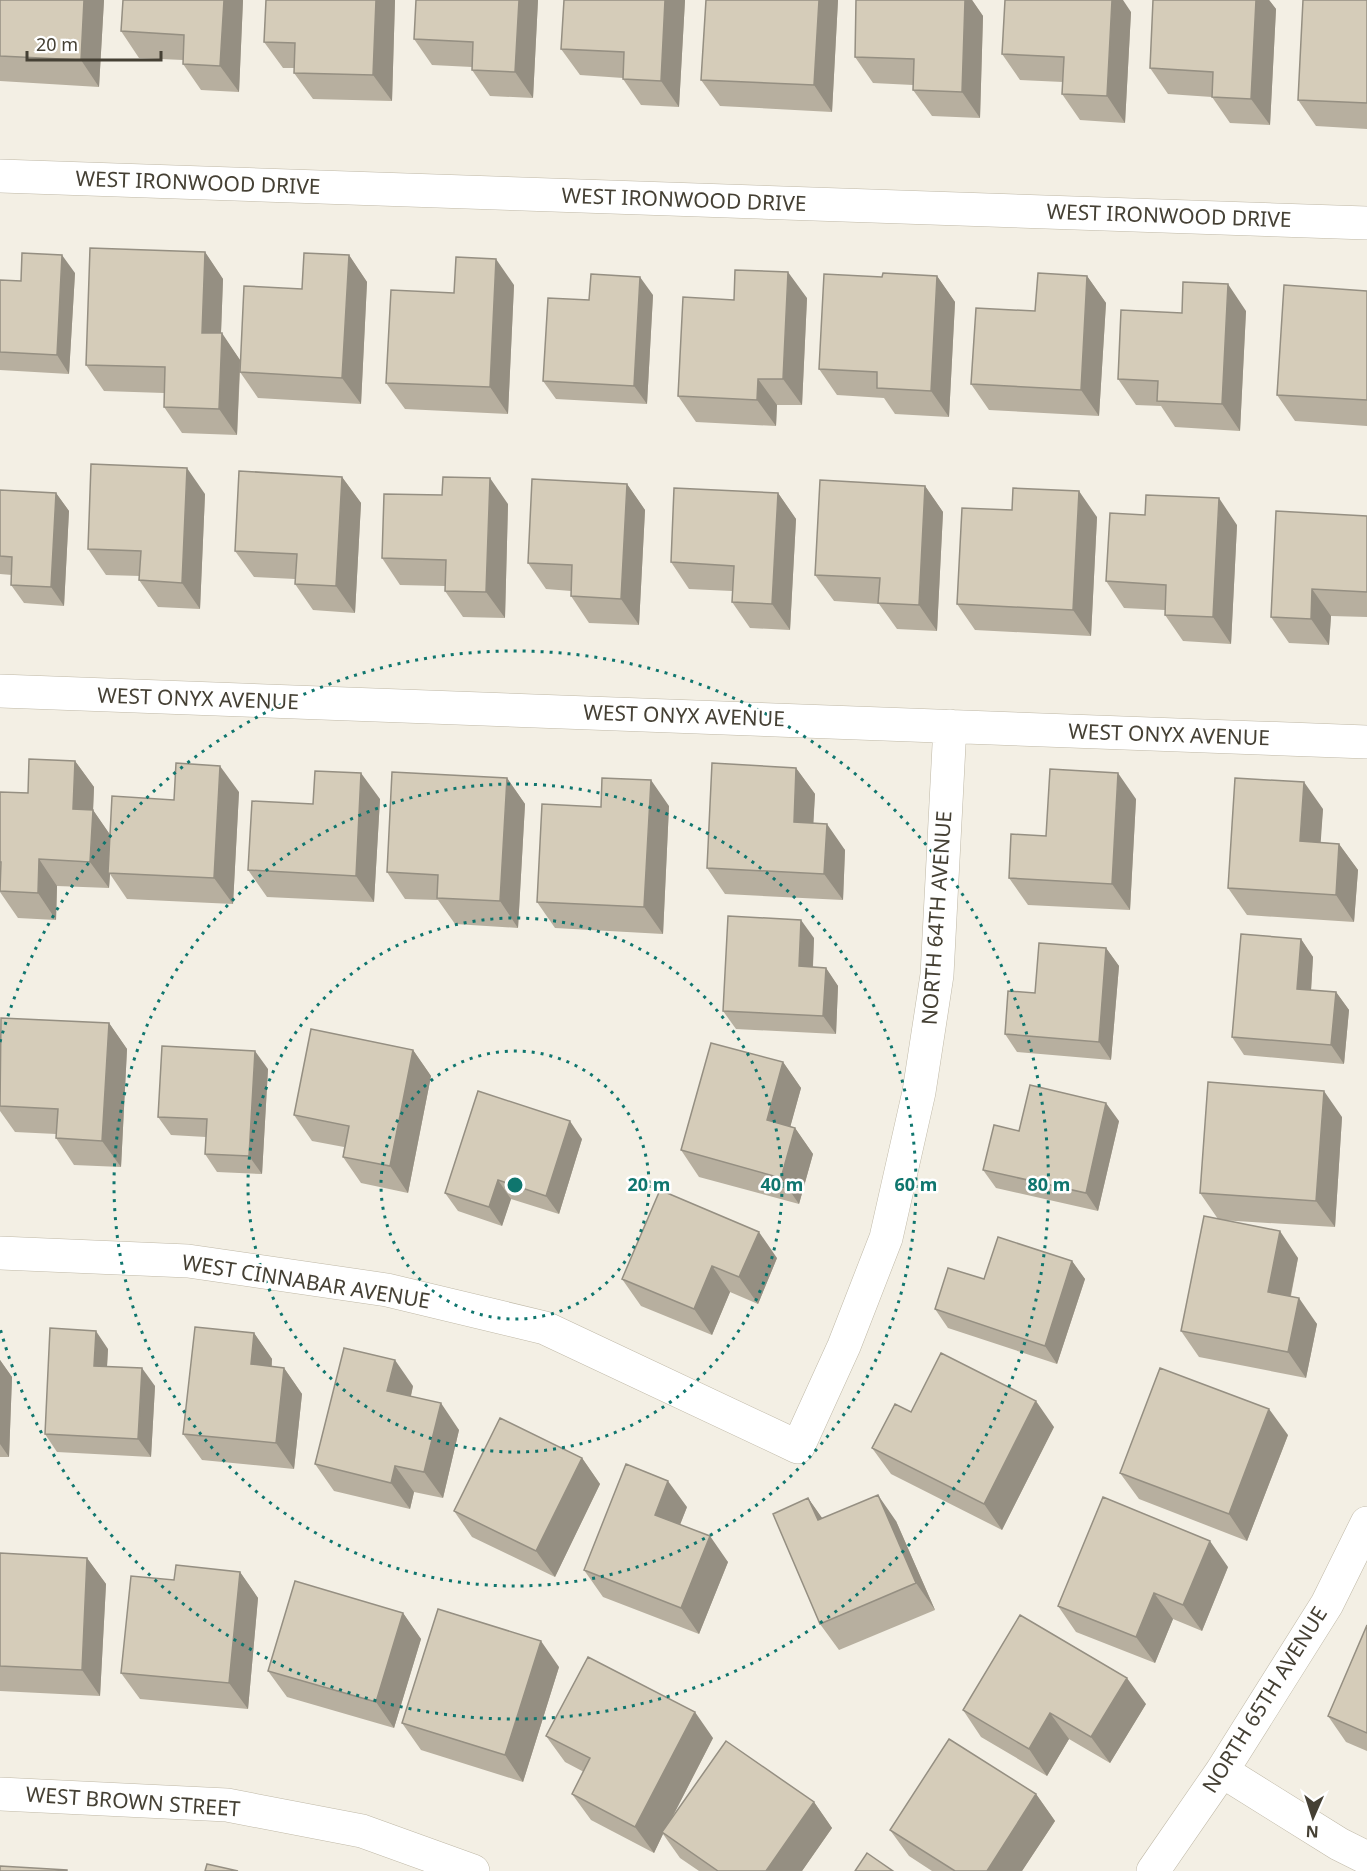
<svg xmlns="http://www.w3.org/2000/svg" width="1367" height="1871" font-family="'Noto Sans',sans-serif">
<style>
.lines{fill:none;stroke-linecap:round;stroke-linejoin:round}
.street-casing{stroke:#bfb8a6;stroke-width:34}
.street{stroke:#fff;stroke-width:33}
.wall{fill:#b7af9f}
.shaded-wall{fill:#958f82}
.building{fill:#d5ccb9;stroke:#958f82;stroke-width:1.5}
.ring{fill:none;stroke:#0f766e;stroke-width:3;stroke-dasharray:3 6}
.labels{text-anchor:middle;stroke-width:5;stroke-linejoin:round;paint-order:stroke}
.street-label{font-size:21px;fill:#454034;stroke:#fff}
.centre{fill:#0f766e;stroke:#fff;stroke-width:3}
.ring-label{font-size:18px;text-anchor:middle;font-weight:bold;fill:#0f766e;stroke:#fff;stroke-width:5;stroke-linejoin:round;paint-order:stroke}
</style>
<rect width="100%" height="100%" fill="#f3efe4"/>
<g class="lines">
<!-- street casing -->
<g class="street-casing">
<path id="street" d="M0,176L1367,223
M0,691L1367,742
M0,1253L188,1261L387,1290L545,1328L798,1447L844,1346L886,1238L919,1092L937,975L950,726
M1222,1771L1339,1844L1367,1858
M0,1794L227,1805L362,1831L473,1871
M1153,1871L1222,1771L1327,1604L1367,1523"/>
</g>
<!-- street -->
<use href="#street" class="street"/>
</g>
<!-- wall -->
<path class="wall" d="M0,0H104L99,87L0,81Z
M123,0H243L239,92L201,90L183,64V60L139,58L121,31Z
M266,0H395L392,101L313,99L294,73L295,68H283L264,42Z
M538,0L533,98L490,96L472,70V67L432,65L414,39Z
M564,0H685L679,107L641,105L623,79V78L580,75L561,49Z
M706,0H838L832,112L720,106L701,80Z
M856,0H972L983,16L980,118L932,116L913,90V85L873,83L855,57Z
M1153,0H1269L1276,9L1270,125L1230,123L1212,97L1168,94L1150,68Z
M1367,0V129L1316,126L1298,100Z
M1131,12L1125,123L1080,120L1062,94L1063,82L1020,80L1002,54Z
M205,252L223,279L221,333L240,360L302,289L349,255L367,282L361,404L258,398L240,372L237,435L182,433L164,407V393L104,391L86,365Z
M75,273L69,374L0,370V280L21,281Z
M937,276L955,302L949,417L895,414L884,398L837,395L819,369L882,277Z
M1087,276L1106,303L1099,416L989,410L971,384Z
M514,285L508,414L405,409L386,383L454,293Z
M1367,291V426L1295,421L1277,395Z
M653,295L647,404L556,399L543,381L589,300Z
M807,298L802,405H777L776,426L696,422L678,396L734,300Z
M1246,311L1240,431L1175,427L1161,406L1136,405L1118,379L1182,313Z
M342,477L361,503L355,613L313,610L295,584V579L254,577L235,551Z
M627,484L645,510L639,625L589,623L571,596V591L546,589L528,563Z
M925,486L943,512L937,631L897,629L879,604L834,601L815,575Z
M0,490L56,493L69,511L64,606L24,603L11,585L12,575L0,574Z
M778,493L796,519L790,630L750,628L732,602V591L689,589L671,562Z
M205,494L200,609L158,607L139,580L140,576L106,575L88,549Z
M508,504L505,618L463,617L445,591V586L400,585L382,558Z
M1367,516V617L1331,616L1329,645L1289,643L1271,617Z
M1097,517L1091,636L975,630L957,604Z
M1237,525L1231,644L1183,641L1165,615V610L1124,608L1106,581Z
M75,761L94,787L93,810L110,835L174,800L239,792L233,904L127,899L110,874L109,888L57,886L56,920L18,918L0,892V792L28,793Z
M796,768L815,794L813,824L845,850L843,900L725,894L707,868Z
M507,778L525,804L518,928L455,924L438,900L405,899L387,872Z
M380,799L374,902L267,897L248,870L313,804Z
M1136,799L1130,910L1028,905L1009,878Z
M669,806L663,934L555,928L537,902Z
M1323,809L1320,842L1339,844L1358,870L1354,922L1247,915L1228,888Z
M814,938L813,967L826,968L838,986L836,1034L736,1029L723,1011Z
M1301,939L1313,957L1311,990L1336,992L1349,1010L1344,1064L1244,1055L1232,1037Z
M1106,948L1119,966L1111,1060L1017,1052L1005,1034Z
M109,1023L127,1049L121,1167L74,1165L56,1138V1134L15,1132L0,1111V1035Z
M413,1050L431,1076L408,1193L361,1183L343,1157L344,1147L312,1141L294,1115Z
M783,1062L801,1088L790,1127L795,1128L813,1154L799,1204L699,1177L681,1150Z
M268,1069L262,1174L217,1172L205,1154L206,1137L171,1135L158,1117Z
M1342,1117L1335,1227L1220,1220L1298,1258L1291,1296L1317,1324L1306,1378L1199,1357L1181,1331L1218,1219L1200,1193Z
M1119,1121L1098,1211L996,1188L983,1170L1019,1131Z
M582,1139L559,1214L511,1199L502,1226L458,1211L445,1193Z
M777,1258L758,1304L730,1292L712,1335L641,1306L622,1279Z
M1072,1261L1085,1279L1057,1364L948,1328L935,1309L984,1279Z
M254,1333L272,1359V1366L284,1368L302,1394L294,1469L202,1460L183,1434Z
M108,1349L107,1366L155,1386L151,1457L57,1452L45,1434Z
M0,1360L12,1377L9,1457H0Z
M413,1386L411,1396L459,1430L443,1498L414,1492L410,1509L334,1491L315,1464Z
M911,1412L1054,1427L1002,1530L891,1474L872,1448Z
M1288,1435L1247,1541L1139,1499L1120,1473Z
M582,1458L600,1484L555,1577L472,1537L454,1511Z
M808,1498L822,1518L896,1521L935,1610L839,1650L820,1624Z
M687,1507L680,1525L728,1562L699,1634L603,1597L584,1570Z
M0,1553L87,1558L106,1584L100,1696L0,1691Z
M1228,1567L1202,1631L1173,1619L1155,1663L1076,1632L1058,1606Z
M240,1572L258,1598L248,1709L140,1699L121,1673L174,1580Z
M403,1613L421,1639L394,1728L287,1697L268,1671Z
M1367,1625V1751L1346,1742L1328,1716Z
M559,1667L523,1782L421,1750L402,1723Z
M1146,1704L1110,1763L1069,1739L1047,1776L981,1737L963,1710Z
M546,1736L713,1738L673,1816L814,1802L832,1828L802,1871H699L680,1858L663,1834L654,1853L591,1820L572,1794L584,1772L565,1762Z
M1036,1794L1055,1821L1022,1871H932L909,1856L890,1830Z"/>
<!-- shaded-wall -->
<path class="shaded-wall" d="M84,0H104L99,87L81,60Z
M224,0H243L239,92L220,66Z
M376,0H395L392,101L373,75Z
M519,0H538L533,98L515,72Z
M665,0H685L679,107L661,81Z
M819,0H838L832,112L814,85Z
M965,0H972L983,16L980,118L962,92Z
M1112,0H1123L1131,12L1125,123L1107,96Z
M1256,0H1269L1276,9L1270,125L1251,99Z
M205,252L223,279L220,359L202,333Z
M62,255L75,273L69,374L57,355Z
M349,255L367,282L361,404L342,378Z
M496,259L514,285L508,414L490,387Z
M788,272L807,298L802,405L783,379Z
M937,276L955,302L949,417L931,391Z
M1087,276L1106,303L1099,416L1081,390Z
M640,277L653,295L647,404L634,386Z
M1228,284L1246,311L1240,431L1222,404Z
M222,333L240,360L237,435L219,409Z
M758,379L777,405L776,426L757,400Z
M187,468L205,494L200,609L182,583Z
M342,477L361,503L355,613L336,586Z
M490,478L508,504L505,618L486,592Z
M627,484L645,510L639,625L621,599Z
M925,486L943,512L937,631L919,605Z
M1079,491L1097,517L1091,636L1073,610Z
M56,493L69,511L64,606L51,587Z
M778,493L796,519L790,630L772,604Z
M1219,498L1237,525L1231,644L1213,617Z
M1312,589L1331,616L1329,645L1311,619Z
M75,761L94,787L92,835L73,809Z
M220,766L239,792L233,904L214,878Z
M796,768L815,794L812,849L794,822Z
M361,773L380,799L374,902L356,876Z
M1118,773L1136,799L1130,910L1112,884Z
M507,778L525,804L518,928L500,901Z
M651,780L669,806L663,934L644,907Z
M1304,782L1323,809L1319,867L1300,841Z
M93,810L111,836L108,873L110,874L109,888L90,862Z
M827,824L845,850L843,900L824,874Z
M1339,844L1358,870L1354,922L1336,895Z
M39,859L57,886L56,920L38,893Z
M801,920L814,938L812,984L799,966Z
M1301,939L1313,957L1310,1007L1297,989Z
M1106,948L1119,966L1111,1060L1099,1042Z
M826,968L838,986L836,1034L823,1016Z
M1336,992L1349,1010L1344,1064L1331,1045Z
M109,1023L127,1049L121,1167L102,1141Z
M413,1050L431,1076L408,1193L390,1166Z
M255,1051L268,1069L262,1174L249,1156Z
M783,1062L801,1088L785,1146L767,1120Z
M1324,1091L1342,1117L1335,1227L1316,1201Z
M1106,1103L1119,1121L1098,1211L1086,1193Z
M570,1121L582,1139L559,1214L546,1196Z
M795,1128L813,1154L799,1204L781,1178Z
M498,1180L511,1199L502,1226L489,1207Z
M1280,1231L1298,1258L1286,1318L1268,1292Z
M759,1232L777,1258L758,1304L739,1277Z
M1072,1261L1085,1279L1057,1364L1045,1346Z
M712,1266L730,1292L712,1335L694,1309Z
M1299,1298L1317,1324L1306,1378L1288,1352Z
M96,1331L108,1349L106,1384L94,1366Z
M254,1333L272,1359L269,1390L251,1364Z
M0,1360L12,1377L9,1457L0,1444Z
M395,1360L413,1386L406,1417L387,1391Z
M142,1368L155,1386L151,1457L138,1439Z
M284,1368L302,1394L294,1469L276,1443Z
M1036,1401L1054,1427L1002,1530L984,1504Z
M441,1403L459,1430L443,1498L424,1472Z
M1269,1409L1288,1435L1247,1541L1229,1514Z
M582,1458L600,1484L555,1577L536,1551Z
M395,1466L414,1492L410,1509L391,1483Z
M668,1481L687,1507L673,1542L655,1515Z
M878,1495L896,1521L935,1610L916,1583Z
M808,1498L827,1525L818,1520Z
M710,1536L728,1562L699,1634L681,1608Z
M1210,1541L1228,1567L1202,1631L1183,1605Z
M87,1558L106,1584L100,1696L82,1670Z
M240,1572L258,1598L248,1709L229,1683Z
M1154,1593L1173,1619L1155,1663L1136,1637Z
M403,1613L421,1639L394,1728L376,1702Z
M541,1641L559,1667L523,1782L505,1755Z
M1127,1678L1146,1704L1110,1763L1091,1737Z
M695,1712L713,1738L664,1833L662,1832L663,1834L654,1853L635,1827Z
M1050,1713L1069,1739L1047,1776L1029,1749Z
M1036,1794L1055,1821L1022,1871H987Z
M814,1802L832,1828L802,1871H766Z"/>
<!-- building -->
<path class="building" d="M0,0H84L81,60L0,56Z
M123,0H224L220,66L183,64L184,35L121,31Z
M266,0H376L373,75L294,73L295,43L264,42Z
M416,0H519L515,72L472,70L473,42L414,39Z
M564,0H665L661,81L623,79L624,52L561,49Z
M706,0H819L814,85L701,80Z
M856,0H965L962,92L913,90L914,59L855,57Z
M1005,0H1112L1107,96L1062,94L1064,57L1002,54Z
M1153,0H1256L1251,99L1212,97L1213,72L1150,68Z
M1303,0H1367V103L1298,100Z
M90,248L205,252L202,333H222L219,409L164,407L165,367L86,365Z
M22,253L62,255L57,355L0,352V280L21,281Z
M304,253L349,255L342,378L240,372L244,286L302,289Z
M456,257L496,259L490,387L386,383L391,290L454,293Z
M735,270L788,272L783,379H758L757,400L678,396L683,297L734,300Z
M883,273L937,276L931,391L877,388V372L819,369L824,274L882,277Z
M1038,273L1087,276L1081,390L971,384L976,308L1035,311Z
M591,274L640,277L634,386L543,381L548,298L589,300Z
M1183,282L1228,284L1222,404L1157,401L1158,381L1118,379L1121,310L1182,313Z
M1284,285L1367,291V400L1277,395Z
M91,464L187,468L182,583L139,580L141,551L88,549Z
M239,471L342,477L336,586L295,584L297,554L235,551Z
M443,477L490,478L486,592L445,591L446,560L382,558L384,494L442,495Z
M532,479L627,484L621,599L571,596L572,565L528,563Z
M820,480L925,486L919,605L878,603L880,578L815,575Z
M674,488L778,493L772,604L732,602L734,566L671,562Z
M1013,488L1079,491L1073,610L957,604L962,508L1012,510Z
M0,490L56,493L51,587L11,585L12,557L0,556Z
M1146,495L1219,498L1213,617L1165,615L1166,585L1106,581L1110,513L1145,515Z
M1276,511L1367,516V592L1312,589L1311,619L1271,617Z
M29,759L75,761L73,809L93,810L90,862L39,859L38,893L0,891L1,862H0V792L28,793Z
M176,763L220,766L214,878L108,873L112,796L174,800Z
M712,763L796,768L794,822L827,824L824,874L707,868Z
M1050,769L1118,773L1112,884L1009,878L1011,834L1046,836Z
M315,771L361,773L356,876L248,870L252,801L313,804Z
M392,772L507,778L500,901L437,898L438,875L387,872Z
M602,778L651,780L644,907L537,902L542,804L601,807Z
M1235,778L1304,782L1300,841L1339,844L1336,895L1228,888Z
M728,916L801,920L799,966L826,968L823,1016L723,1011Z
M1241,934L1301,939L1297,989L1336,992L1331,1045L1232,1037Z
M1039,943L1106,948L1099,1042L1005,1034L1008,991L1035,993Z
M1,1018L109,1023L102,1141L56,1138L58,1109L0,1106Z
M311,1029L413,1050L390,1166L343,1157L349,1126L294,1115Z
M711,1043L783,1062L767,1120L795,1128L781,1178L681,1150Z
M162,1046L255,1051L249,1156L205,1154L207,1119L158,1117Z
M1208,1082L1324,1091L1316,1201L1200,1193Z
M1030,1085L1106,1103L1086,1193L983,1170L994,1125L1019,1131Z
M478,1091L570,1121L546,1196L498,1180L489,1207L445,1193Z
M660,1190L759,1232L739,1277L712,1266L694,1309L622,1279Z
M1204,1216L1280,1231L1268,1292L1299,1298L1288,1352L1181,1331Z
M998,1237L1072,1261L1045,1346L935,1309L948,1268L984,1279Z
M195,1327L254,1333L251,1364L284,1368L276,1443L183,1434Z
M50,1328L96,1331L94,1366L142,1368L138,1439L45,1434Z
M344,1348L395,1360L387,1391L441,1403L424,1472L395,1466L391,1483L315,1464Z
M941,1353L1036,1401L984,1504L872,1448L895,1404L911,1412Z
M1160,1368L1269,1409L1229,1514L1120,1473Z
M500,1418L582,1458L536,1551L454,1511Z
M626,1464L668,1481L655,1515L710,1536L681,1608L584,1570Z
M878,1495L916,1583L820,1624L773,1514L808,1498L818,1520Z
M1103,1497L1210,1541L1183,1605L1154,1593L1136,1637L1058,1606Z
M0,1553L87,1558L82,1670L0,1666Z
M176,1565L240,1572L229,1683L121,1673L131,1576L174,1580Z
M295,1581L403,1613L376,1702L268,1671Z
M438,1609L541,1641L505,1755L402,1723Z
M1020,1615L1127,1678L1091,1737L1050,1713L1029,1749L963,1710Z
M1367,1625V1733L1328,1716Z
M588,1657L695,1712L635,1827L572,1794L590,1758L546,1736Z
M949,1739L1036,1794L987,1871H955L890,1830Z
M726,1741L814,1802L766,1871H718L662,1832Z
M867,1853L893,1871H855Z
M207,1864L238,1871H205Z
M0,1866L67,1870V1871H0Z"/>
<!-- distance rings -->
<g class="ring">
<circle cx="515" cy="1185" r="134"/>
<circle cx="515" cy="1185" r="267"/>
<circle cx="515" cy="1185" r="401"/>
<path d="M0 1042A534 534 0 1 1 0 1328"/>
</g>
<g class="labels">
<!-- street labels -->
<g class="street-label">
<text transform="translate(198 183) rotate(2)" y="7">WEST IRONWOOD DRIVE</text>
<text transform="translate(684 200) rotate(2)" y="7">WEST IRONWOOD DRIVE</text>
<text transform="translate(1169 216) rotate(2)" y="7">WEST IRONWOOD DRIVE</text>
<text transform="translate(198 699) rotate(2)" y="7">WEST ONYX AVENUE</text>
<text transform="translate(684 716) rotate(2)" y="7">WEST ONYX AVENUE</text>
<text transform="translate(1169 735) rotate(2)" y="7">WEST ONYX AVENUE</text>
<text transform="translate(937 918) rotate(-86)" y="7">NORTH 64TH AVENUE</text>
<text transform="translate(306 1282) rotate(9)" y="7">WEST CINNABAR AVENUE</text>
<text transform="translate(1265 1700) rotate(-58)" y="7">NORTH 65TH AVENUE</text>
<text transform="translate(133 1802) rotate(4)" y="7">WEST BROWN STREET</text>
</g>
</g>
<circle cx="515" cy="1185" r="9" class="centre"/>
<g class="ring-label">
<text x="649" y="1191">20 m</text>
<text x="782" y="1191">40 m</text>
<text x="916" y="1191">60 m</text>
<text x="1049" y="1191">80 m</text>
</g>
<!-- north arrow -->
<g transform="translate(1313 1817) rotate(183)" stroke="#ffffff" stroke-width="4.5" paint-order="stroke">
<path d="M0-4.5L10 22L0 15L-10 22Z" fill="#454034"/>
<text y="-9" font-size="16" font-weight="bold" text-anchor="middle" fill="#454034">N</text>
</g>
<!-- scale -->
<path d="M27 51v9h134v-9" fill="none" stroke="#454034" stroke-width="3"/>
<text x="36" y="51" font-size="18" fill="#454034" stroke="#ffffff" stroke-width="4.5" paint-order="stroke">20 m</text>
</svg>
